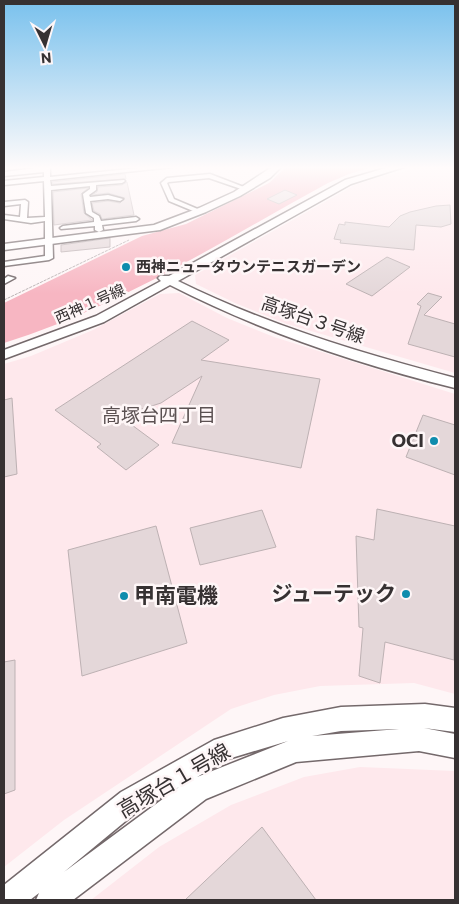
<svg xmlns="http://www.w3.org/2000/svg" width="459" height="904" font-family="Commissioner,'Noto Sans JP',sans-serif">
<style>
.built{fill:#fee8ec}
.green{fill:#f7b6c2}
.building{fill:#e4d7d9;stroke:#bdb1b3}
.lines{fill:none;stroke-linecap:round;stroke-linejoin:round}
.street-casing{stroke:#74696b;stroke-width:3}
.secondary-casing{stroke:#74696b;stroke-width:3}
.path{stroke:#b9b2b3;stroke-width:1;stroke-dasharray:3 1;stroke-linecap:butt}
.street{fill:#fff;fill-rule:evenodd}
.secondary{fill:#fff;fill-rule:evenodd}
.poi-dot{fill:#0e8cad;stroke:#fef6f7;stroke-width:2}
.labels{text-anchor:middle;stroke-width:5;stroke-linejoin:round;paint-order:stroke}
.far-poi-label{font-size:15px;font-weight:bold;fill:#363132;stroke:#fef6f7;text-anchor:start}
.far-street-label{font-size:15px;fill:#363132;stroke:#fef6f7}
.street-label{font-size:18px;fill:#363132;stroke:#fef6f7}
.poi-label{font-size:18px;font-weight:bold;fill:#363132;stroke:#fef6f7;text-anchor:end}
.neighbourhood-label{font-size:19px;fill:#5b5152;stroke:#fef6f7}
.near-poi-label{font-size:21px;font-weight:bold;fill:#363132;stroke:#fef6f7;text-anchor:end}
.near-street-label{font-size:21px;fill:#363132;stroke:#fef6f7}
</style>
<rect width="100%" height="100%" fill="#fef6f7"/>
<!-- built -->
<path class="built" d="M455,167V373L287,324L235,303L196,284L195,275L355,185L379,177L420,168Z
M179,293L227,318L274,337L455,394V694L414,683L320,686L274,695L231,709L64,820L4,867V364L31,356L93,330L160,294Z
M360,767L455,771V900H91L159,847L231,805L304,777Z"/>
<!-- green -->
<path class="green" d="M373,167L349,174L328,183C222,241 119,307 4,343V303L142,236L186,224L269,183L285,168Z"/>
<!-- building -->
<path class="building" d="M125,174L126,179L53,184L52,182Z
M127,182L134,215L102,219L100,214L94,211L92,203L108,201L120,203L125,198L108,193L92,195L97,192L98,187L122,185Z
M88,188L81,194L84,213L92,220L54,225L53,192Z
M285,190L297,195L279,204L267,199Z
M450,205L451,224L441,227L416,225L414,250L340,243L341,240L334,239L339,224L345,225V222L389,227L400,216L410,212L436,206Z
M110,238V247L61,252V245Z
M387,257L410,267L372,296L346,284Z
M428,293L442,297L424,315L455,324V357L408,344L421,306L417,304Z
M192,321L229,340L201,360L320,379L301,468L172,443L202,376L161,403L139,410L117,414L159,445L126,470L97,447L101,444L55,410Z
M12,398L17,474L4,477V400Z
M423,415L455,425V475L406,457Z
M377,509L455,526L454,660L385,642L380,683L359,676L363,628L359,627L356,536L374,540Z
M262,510L276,547L200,565L190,528Z
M156,526L187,643L82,676L68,550Z
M15,660V790L4,794V662Z
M262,827L316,900H185Z"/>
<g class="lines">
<!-- street casing -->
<g class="street-casing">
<path id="street" d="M44,167H50V177L149,167H173L50,180L51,186L124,180L125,181L122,183L96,185V190L89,195L90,197L108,195L123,199L120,201L108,199L90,201L92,212L99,216L101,221L136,217L139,219L136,221L102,225L103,230L99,232L95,230V226L61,229L60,228L63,226L94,222V218L86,213L83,194L90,189V186L51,190L53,258L49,260L4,266V262L45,256V221L31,223L4,219V215L20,217L21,204L4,206V202L25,200L28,202L27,218L45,217L44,181L4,185V181L44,177V172L4,176V172Z
M210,174L249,189L244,190L209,178L169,182L167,183L174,199L200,210L201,211L198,213L169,201L161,183L167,178Z
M8,276L15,278L4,284V279Z"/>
</g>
<!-- secondary casing -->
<g class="secondary-casing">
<path id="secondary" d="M272,167H281L270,178L240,196L206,212L160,230L4,250V244L154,225L199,208L234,192Z
M389,167H404L351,184L178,281C267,325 360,353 455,378V388C357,364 260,331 170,285L104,322L4,359V350L96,316L161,281L158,278L160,276H169L345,180Z
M425,704L455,708V732L424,728L455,734V758L419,751L296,762L206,799L73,900H36L39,893L30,900H4V885L121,792L214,740L283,718L341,707ZM399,729L312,736L341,731ZM288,741L197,777L228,759ZM179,787L64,872L139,810Z"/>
</g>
<!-- path -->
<path class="path" d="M4,300L129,240"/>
<!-- street -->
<use href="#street" class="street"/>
<!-- secondary -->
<use href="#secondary" class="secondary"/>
</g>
<!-- sky -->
<linearGradient id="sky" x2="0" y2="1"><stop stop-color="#79c1ed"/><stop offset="0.57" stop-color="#fffbfb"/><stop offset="1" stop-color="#fffbfb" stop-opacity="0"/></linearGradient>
<rect width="459" height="294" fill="url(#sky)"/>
<!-- markers -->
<g class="poi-dot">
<circle cx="126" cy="267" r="5"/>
<circle cx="434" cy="441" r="5"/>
<circle cx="406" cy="594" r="5"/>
<circle cx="124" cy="596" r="5"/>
</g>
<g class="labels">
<!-- far-poi labels -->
<g class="far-poi-label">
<text x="136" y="272">西神ニュータウンテニスガーデン</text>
</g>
<!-- far-street labels -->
<g class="far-street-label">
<text transform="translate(90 304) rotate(-24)" y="5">西神１号線</text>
</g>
<!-- street labels -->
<g class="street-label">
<text transform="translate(313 320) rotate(19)" y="6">高塚台３号線</text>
</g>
<!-- poi labels -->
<g class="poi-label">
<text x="424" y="447">OCI</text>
</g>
<!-- neighbourhood labels -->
<g class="neighbourhood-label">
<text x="159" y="422">高塚台四丁目</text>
</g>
<!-- near-poi labels -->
<g class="near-poi-label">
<text x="396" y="601">ジューテック</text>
<text x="134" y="603" text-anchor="start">甲南電機</text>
</g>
<!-- near-street labels -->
<g class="near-street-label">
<text transform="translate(174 781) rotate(-30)" y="7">高塚台１号線</text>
</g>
</g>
<!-- border -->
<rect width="459" height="904" fill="none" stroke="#363132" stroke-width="10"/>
<!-- north arrow -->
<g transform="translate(45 45) rotate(175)" stroke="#fef6f7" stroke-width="4" paint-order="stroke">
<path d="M0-4L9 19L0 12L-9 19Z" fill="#363132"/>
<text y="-8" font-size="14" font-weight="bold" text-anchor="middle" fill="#363132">N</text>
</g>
</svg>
